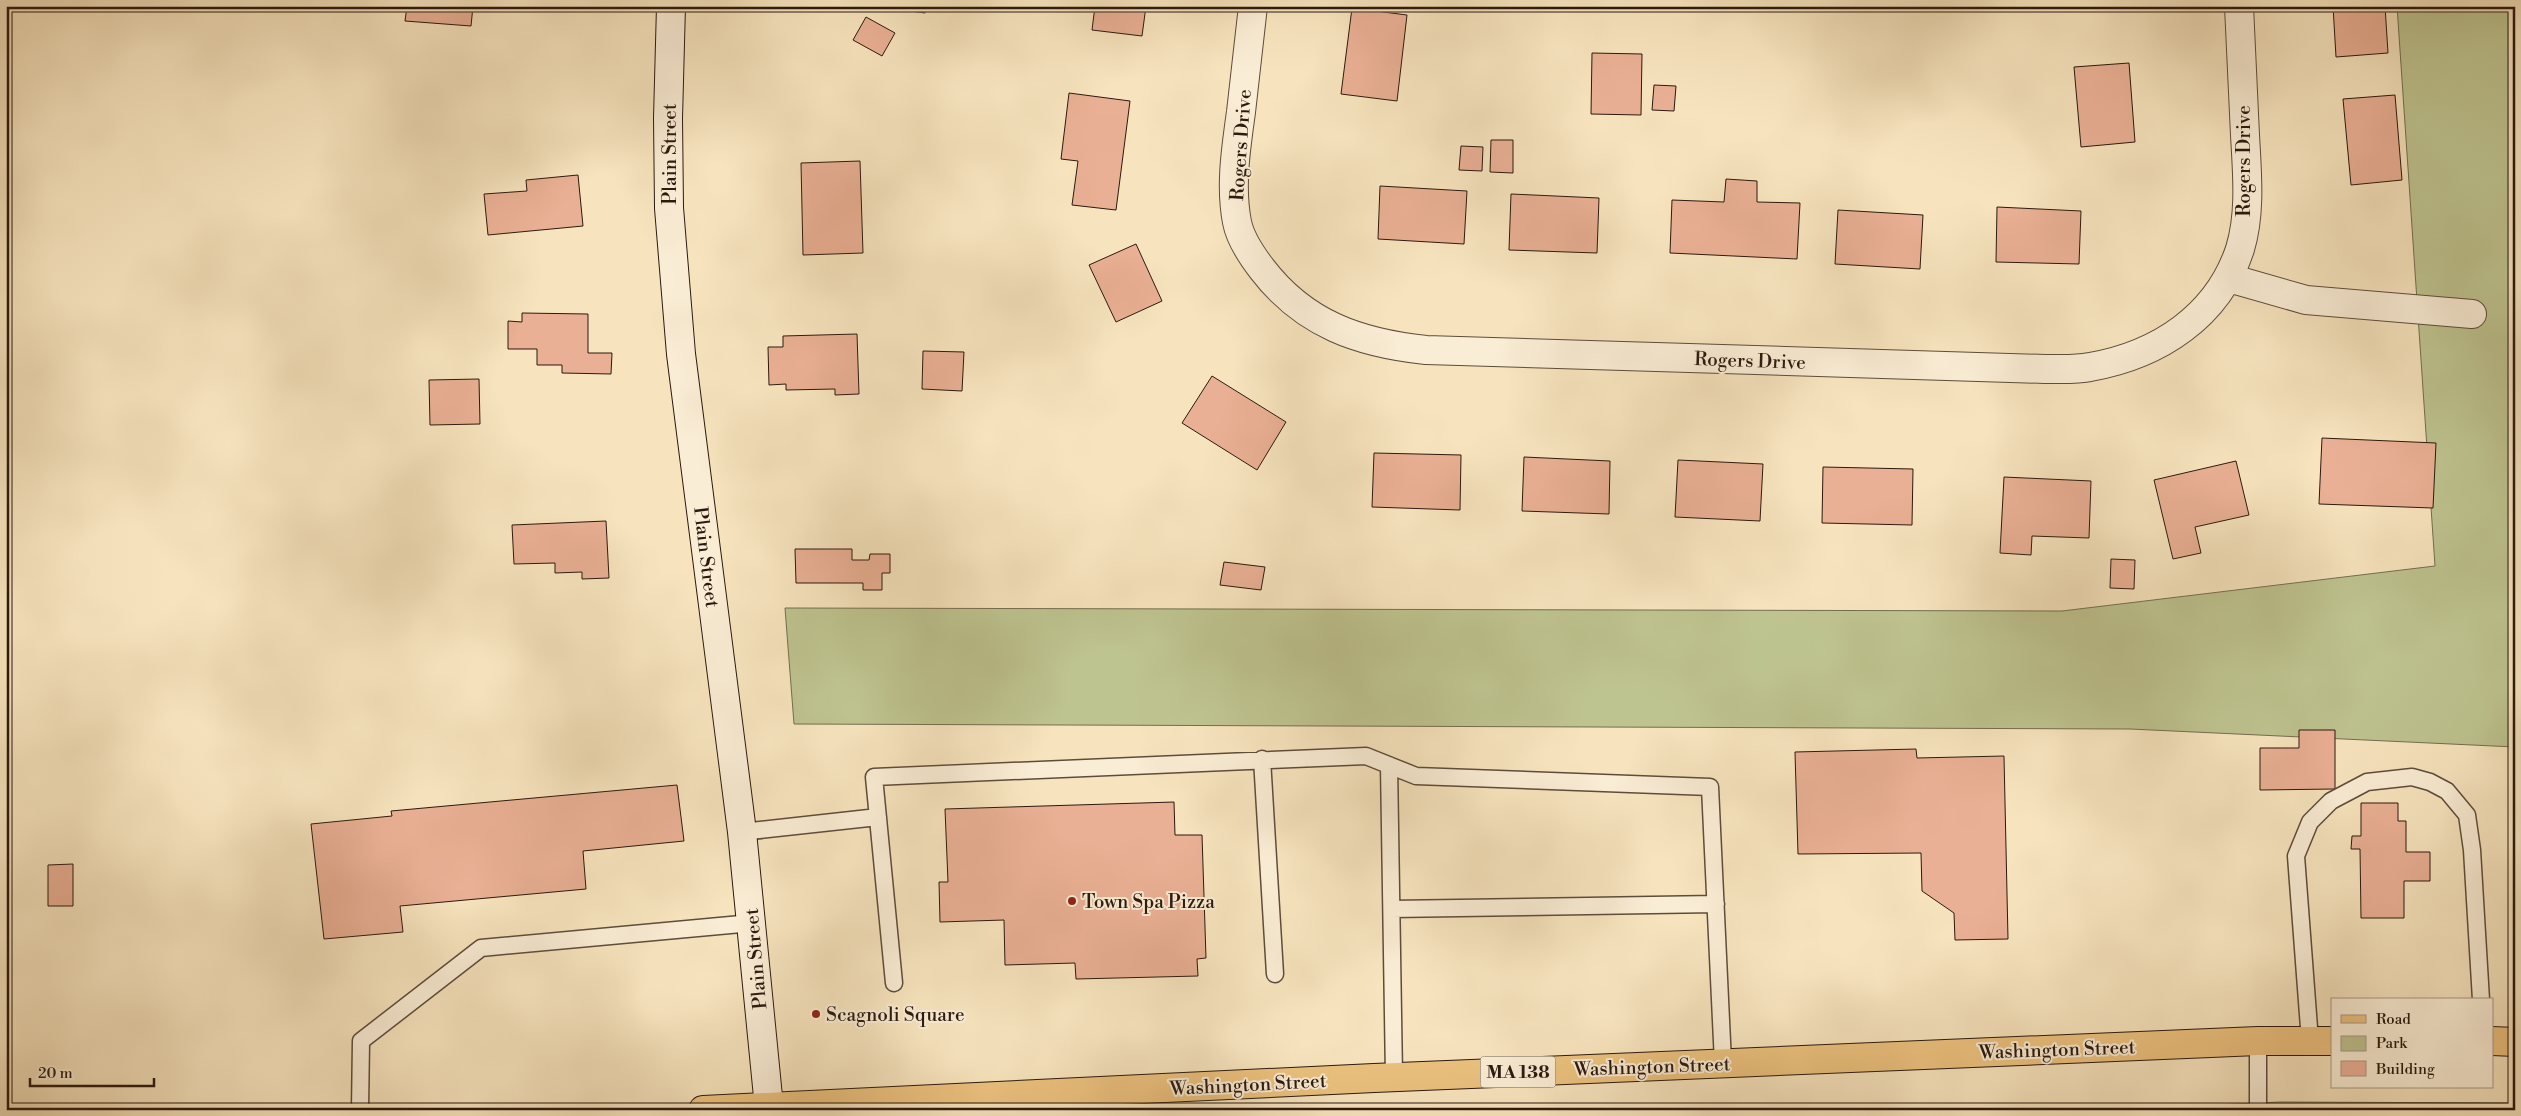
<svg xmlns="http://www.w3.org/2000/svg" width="2521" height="1116" font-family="'Libre Bodoni',serif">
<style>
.green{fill:#bec490;stroke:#746e50}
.building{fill:#eab095;stroke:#2b190f}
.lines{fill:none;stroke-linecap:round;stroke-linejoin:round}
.lane-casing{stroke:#5e4c3b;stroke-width:19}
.street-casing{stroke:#5e4c3b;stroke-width:30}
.secondary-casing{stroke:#2b190f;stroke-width:30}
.primary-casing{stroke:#2b190f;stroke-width:30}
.lane{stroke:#faedd5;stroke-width:16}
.street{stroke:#faedd5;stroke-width:28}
.secondary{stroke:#faedd5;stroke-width:28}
.primary{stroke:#ecc27f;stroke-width:28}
.poi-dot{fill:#8f2418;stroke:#faedd5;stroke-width:2}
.labels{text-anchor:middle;stroke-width:4;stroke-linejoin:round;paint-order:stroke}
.shield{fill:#faedd5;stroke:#69594a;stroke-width:1}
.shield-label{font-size:18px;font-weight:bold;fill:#2b190f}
.street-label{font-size:19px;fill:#2b190f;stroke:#faedd5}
.poi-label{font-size:19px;fill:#2b190f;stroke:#faedd5;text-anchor:start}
</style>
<rect width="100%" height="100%" fill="#f7e4be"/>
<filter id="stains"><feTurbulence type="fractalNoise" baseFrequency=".004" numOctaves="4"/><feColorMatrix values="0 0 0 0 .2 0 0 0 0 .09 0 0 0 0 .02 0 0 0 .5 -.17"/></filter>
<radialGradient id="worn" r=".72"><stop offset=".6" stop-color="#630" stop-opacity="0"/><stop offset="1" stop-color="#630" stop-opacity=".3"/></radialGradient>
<!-- green -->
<path class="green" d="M2397,6H2515V747L2130,729L794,724L785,608L2062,611L2435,566Z
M2280,1102L2515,1103V1110H2097Z"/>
<!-- building -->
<path class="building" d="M407,6H473L471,26L405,21Z
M871,6H926L925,13Z
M1095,6H1146L1142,36L1092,30Z
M2333,6H2385L2388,53L2336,57Z
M1352,8L1407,15L1397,101L1341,94Z
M866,17L895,33L882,56L853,40Z
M1592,53L1642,54L1641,115L1591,114Z
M2129,63L2135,142L2081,147L2074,67Z
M1654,85L1676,86L1674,111L1652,110Z
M1069,93L1130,101L1116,210L1072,205L1078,161L1061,159Z
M2395,95L2402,180L2351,185L2343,99Z
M1491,140H1513V173L1490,172Z
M1461,146L1483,147L1482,171L1459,170Z
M860,161L863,253L803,255L801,163Z
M578,175L583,226L488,235L484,194L527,191L526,180Z
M1726,179L1757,181V202L1800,203L1797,259L1670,253L1672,200L1724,202Z
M1380,186L1467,191L1464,244L1378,239Z
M1511,194L1599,198L1597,253L1509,250Z
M1997,207L2081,211L2079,264L1996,262Z
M1838,210L1923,215L1920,269L1835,264Z
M1136,244L1162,301L1116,322L1089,265Z
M522,313L588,314V353H612L611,374L562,373V365H537V349H508V321L522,322Z
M857,334L859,394L835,395V389L786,390V384L769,385L768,347H783V336Z
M923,351L964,352L962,391L922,389Z
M1212,376L1286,422L1257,470L1182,423Z
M479,379L480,424L430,425L429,380Z
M2322,438L2436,443L2433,508L2319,504Z
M1374,453L1461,455L1460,510L1372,507Z
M1524,457L1610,461L1609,514L1522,511Z
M1678,460L1763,464L1760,521L1675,517Z
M2236,461L2249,515L2195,527L2201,553L2173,559L2154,480Z
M1823,467L1913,469L1912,525L1822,523Z
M2004,477L2091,481L2089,538L2032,536L2031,555L2000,553Z
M606,521L609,578L582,579V572L555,573V563L514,564L512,525Z
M795,549H852V560H869L870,554H890V573H882V590H863V583H796Z
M2111,559L2135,560L2134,589L2110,588Z
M1224,562L1265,567L1261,590L1220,585Z
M2299,730H2335V789L2260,790V748H2299Z
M1916,749L1917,758L2004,756L2008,939L1955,940L1954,913L1922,891L1921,853L1798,854L1795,752Z
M677,785L684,841L583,851L586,889L400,906L403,932L324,939L311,824L392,816L391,811Z
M1174,802L1175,835H1202L1206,958L1197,959L1198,976L1076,979L1075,963L1005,965L1004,920L940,922L939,882H948L945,809Z
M2361,803H2398V821H2406V852H2430V881H2404V918H2361L2360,849H2351L2352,836H2361Z
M73,864V906H48V865Z"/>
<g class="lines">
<!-- lane casing -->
<g class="lane-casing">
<path id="lane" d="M1262,759L1275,974
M1389,765L1394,1077
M742,832L878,817
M1392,909L1716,904
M894,983L874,777L1366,756L1416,776L1710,787L1723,1063
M2310,1041L2296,856L2310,822L2331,801L2367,782L2412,777L2430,782L2447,791L2467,815L2472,850L2481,1000
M360,1110L361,1041L481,948L752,923
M2258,1110V1041"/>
</g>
<!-- street casing -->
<g class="street-casing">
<path id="street" d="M1253,6C1249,42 1245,77 1241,112C1236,148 1230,186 1237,222C1240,238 1252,256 1262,269C1304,324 1359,343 1426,350L2045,369C2060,369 2076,370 2090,367C2159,355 2218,316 2240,249C2251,213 2247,172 2245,135C2243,92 2241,49 2239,6
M2229,278L2306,300L2472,314"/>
</g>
<!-- secondary casing -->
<g class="secondary-casing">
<path id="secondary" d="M671,6L668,118L669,208L681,354L742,832L769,1107"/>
</g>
<!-- primary casing -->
<g class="primary-casing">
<path id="primary" d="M2492,1041L2515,1042
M703,1110L1374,1078L2258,1041H2332"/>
</g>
<!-- lane -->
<use href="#lane" class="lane"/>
<!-- street -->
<use href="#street" class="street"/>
<!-- secondary -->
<use href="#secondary" class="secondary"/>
<!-- primary -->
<use href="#primary" class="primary"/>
</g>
<!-- markers -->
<g class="poi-dot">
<circle cx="1072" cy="901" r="5"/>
<circle cx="816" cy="1014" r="5"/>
</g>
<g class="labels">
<!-- shield labels -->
<rect class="shield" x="1480.5" y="1056.5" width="75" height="31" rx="4"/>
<g class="shield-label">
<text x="1518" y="1078">MA 138</text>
</g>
<!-- street labels -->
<g class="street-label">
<text transform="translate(1240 145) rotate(-86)" y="7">Rogers Drive</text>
<text transform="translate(669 154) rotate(-90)" y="7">Plain Street</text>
<text transform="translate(2243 161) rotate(-90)" y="7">Rogers Drive</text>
<text transform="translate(1750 360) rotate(2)" y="7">Rogers Drive</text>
<text transform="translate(707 557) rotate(83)" y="7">Plain Street</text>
<text transform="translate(755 959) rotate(-95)" y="7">Plain Street</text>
<text transform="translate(2057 1049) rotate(-2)" y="7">Washington Street</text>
<text transform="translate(1652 1066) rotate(-2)" y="7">Washington Street</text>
<text transform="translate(1248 1084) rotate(-3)" y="7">Washington Street</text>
</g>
<!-- poi labels -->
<g class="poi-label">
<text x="1082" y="908">Town Spa Pizza</text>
<text x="826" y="1021">Scagnoli Square</text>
</g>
</g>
<!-- margin -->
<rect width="2521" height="1116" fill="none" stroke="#f7e4be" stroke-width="25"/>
<rect x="8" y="8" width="2506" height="1101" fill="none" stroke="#2b190f" stroke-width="2.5"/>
<rect x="12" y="12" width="2496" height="1091" fill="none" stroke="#2b190f"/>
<!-- legend -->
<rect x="2331" y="998" width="162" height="90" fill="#faedd5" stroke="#a79886"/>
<rect x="2341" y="1015" width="25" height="8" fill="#ecc27f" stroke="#a79886"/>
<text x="2376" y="1024" font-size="15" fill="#2b190f">Road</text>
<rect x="2341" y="1036" width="25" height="15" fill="#bec490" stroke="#a79886"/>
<text x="2376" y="1048" font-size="15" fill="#2b190f">Park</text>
<rect x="2341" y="1061" width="25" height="15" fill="#eab095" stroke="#a79886"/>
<text x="2376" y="1074" font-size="15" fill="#2b190f">Building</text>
<!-- scale -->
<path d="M30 1078v8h124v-8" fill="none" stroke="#2b190f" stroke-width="2.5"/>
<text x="38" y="1078" font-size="15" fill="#2b190f" stroke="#faedd5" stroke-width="4" paint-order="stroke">20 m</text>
<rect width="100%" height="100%" filter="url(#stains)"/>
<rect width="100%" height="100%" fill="url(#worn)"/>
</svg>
